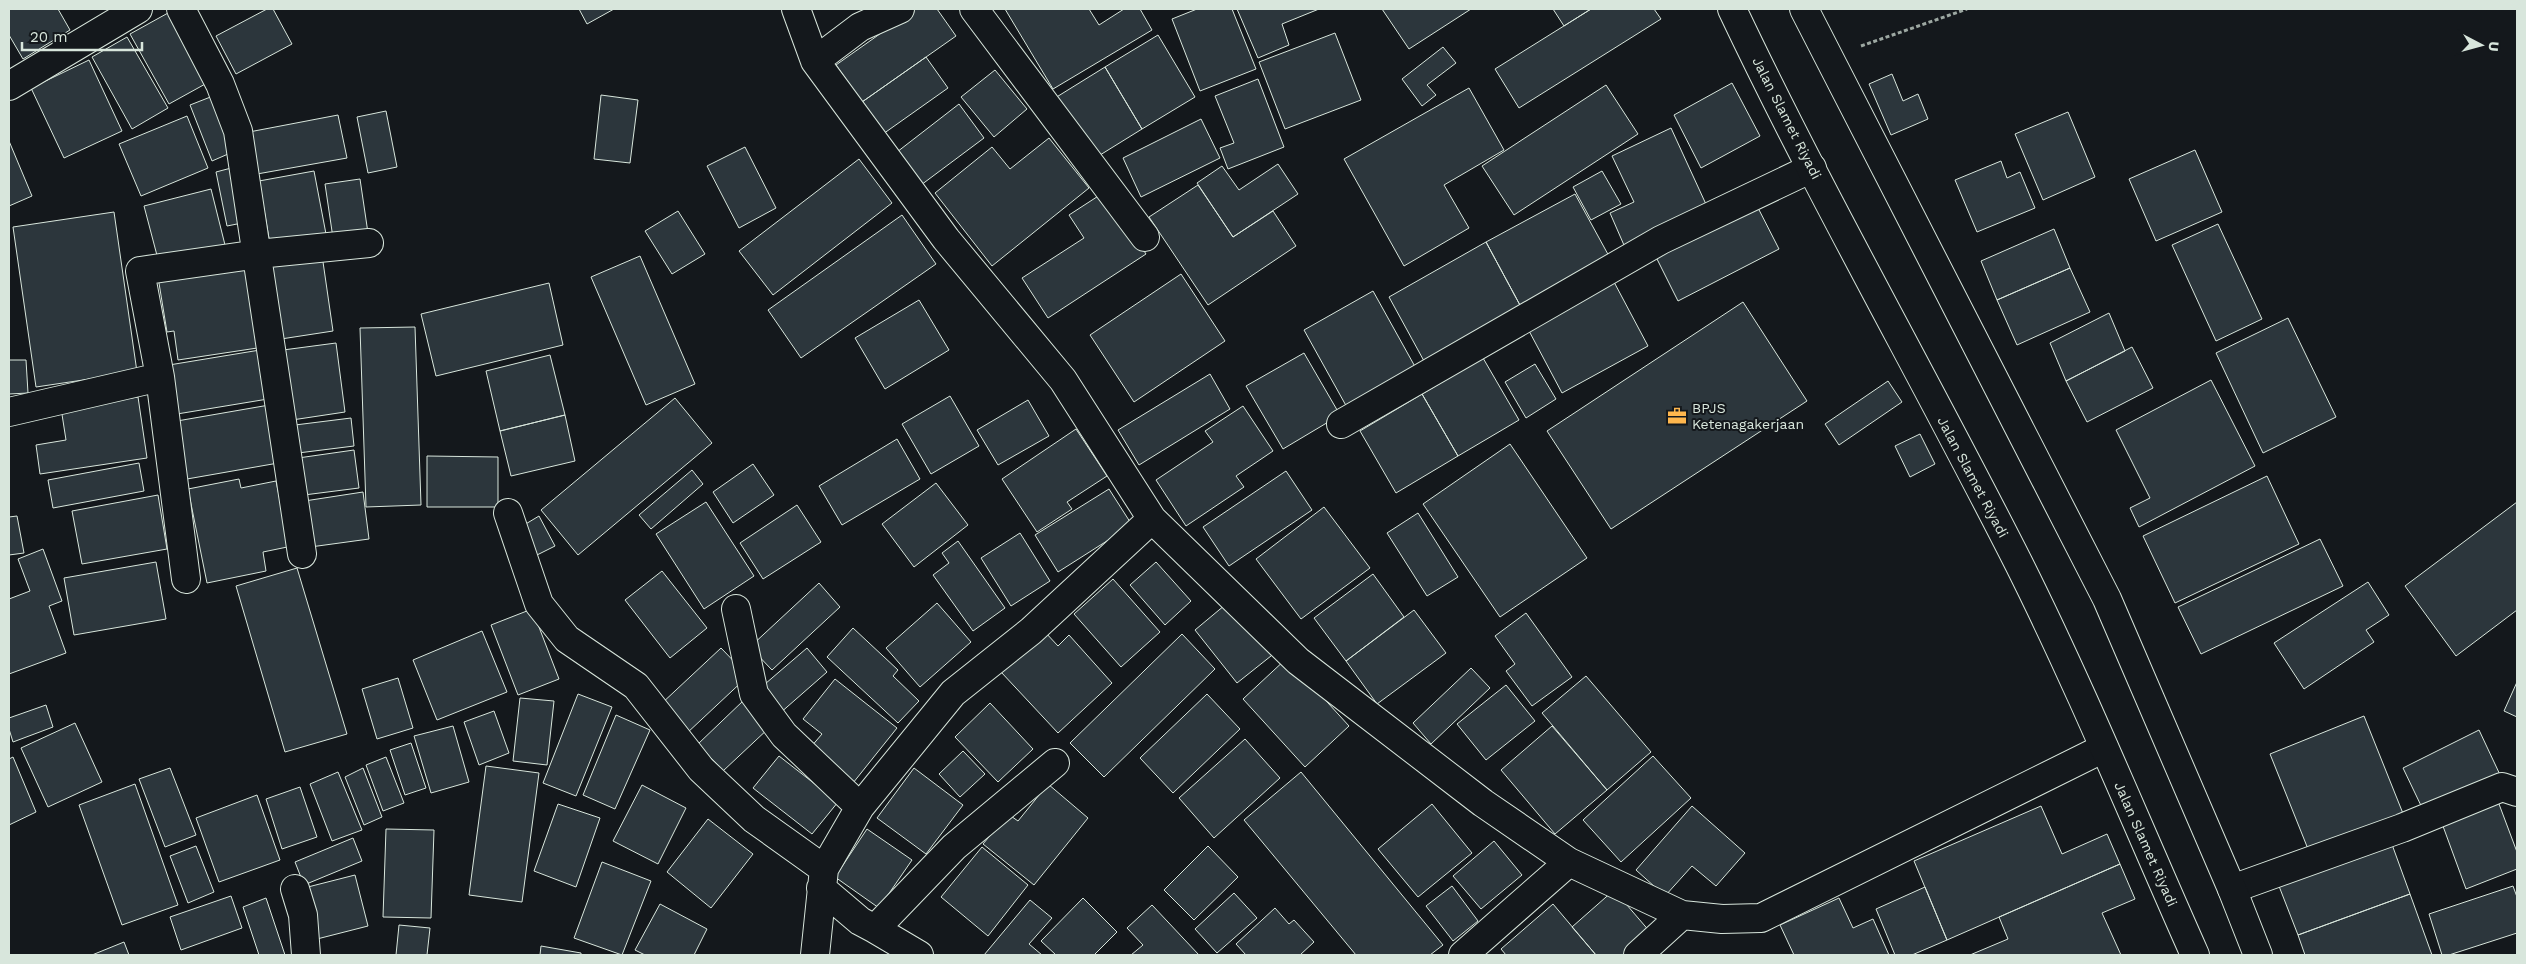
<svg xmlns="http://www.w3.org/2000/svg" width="2526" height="964" font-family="'Work Sans',sans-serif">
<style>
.building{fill:#2c363c;stroke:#d8e6dc}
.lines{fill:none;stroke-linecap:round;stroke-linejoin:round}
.minor-casing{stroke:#d8e6dc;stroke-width:30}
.major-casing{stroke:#d8e6dc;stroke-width:30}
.path{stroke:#9da8a2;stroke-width:3;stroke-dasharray:4 2.5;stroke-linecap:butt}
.minor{stroke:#14181c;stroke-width:28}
.major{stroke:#14181c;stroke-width:28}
.labels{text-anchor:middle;stroke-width:4;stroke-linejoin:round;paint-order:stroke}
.street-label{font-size:14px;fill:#d8e6dc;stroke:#14181c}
.poi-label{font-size:14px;fill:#d8e6dc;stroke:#14181c;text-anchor:start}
</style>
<rect width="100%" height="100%" fill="#14181c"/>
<!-- building -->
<path class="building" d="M9,9H58L70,30L23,59L9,35Z
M267,9H273L292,44L236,74L216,36Z
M579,9H614L587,24Z
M915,9H937L956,36L862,102L836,65Z
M1005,9H1089L1099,25L1124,9H1140L1152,30L1053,89Z
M1197,9H1232L1256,69L1200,91L1172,19Z
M1237,9H1319L1282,24L1289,45L1258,58Z
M1382,9H1471L1409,49Z
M1553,9H1591L1564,26Z
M1591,9H1654L1661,19L1519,108L1495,69Z
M168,13L207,83L169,104L130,34Z
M1335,33L1361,100L1285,129L1259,62Z
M1158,35L1195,97L1142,129L1105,67Z
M127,37L168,108L132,129L92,57Z
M1443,47L1456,63L1427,85L1436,95L1422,106L1402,79Z
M926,57L948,88L883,134L862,102Z
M89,60L122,131L64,158L31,88Z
M1105,67L1142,129L1092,160L1055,98Z
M995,70L1027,109L994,137L961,97Z
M1892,74L1903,101L1918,94L1928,119L1891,135L1869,84Z
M1258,79L1284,147L1228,169L1220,148L1234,143L1215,96Z
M1732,83L1760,136L1701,168L1674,115Z
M1606,85L1638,134L1514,215L1482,166Z
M1469,88L1504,150L1444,185L1469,228L1404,266L1344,159Z
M601,95L638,100L630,163L594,159Z
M213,96L235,151L212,161L190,105Z
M959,104L984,138L921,185L897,152Z
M386,111L397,167L368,173L357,117Z
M2068,112L2095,177L2043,200L2015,134Z
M338,115L347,158L257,174L249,132Z
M187,116L208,168L141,196L119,144Z
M1201,119L1220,158L1141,197L1123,158Z
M1671,128L1710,213L1627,252L1610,213L1634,202L1612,156Z
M1049,138L1089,188L992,266L935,193L992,147L1010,169Z
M9,141L32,196L9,206Z
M745,147L776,208L739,228L707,166Z
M2195,150L2222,212L2156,241L2129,179Z
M859,159L892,203L773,295L739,251Z
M2001,161L2007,178L2020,172L2035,208L1977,232L1955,180Z
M1278,164L1298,194L1233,237L1197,183L1222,166L1239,190Z
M235,167L247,222L227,226L216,172Z
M314,171L326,234L270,244L259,181Z
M1602,171L1621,204L1591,220L1573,187Z
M360,179L368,233L333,238L325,184Z
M1198,185L1233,237L1273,211L1296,246L1208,305L1149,217Z
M211,189L225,245L159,263L144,206Z
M1106,191L1146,254L1048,318L1022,278L1084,238L1069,215Z
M1575,194L1610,258L1521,307L1486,242Z
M1754,200L1779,249L1678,301L1653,251Z
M678,211L705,254L672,274L645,231Z
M114,212L137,372L36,387L13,227Z
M902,215L936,264L801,358L768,310Z
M2218,224L2262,319L2216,341L2172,245Z
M2054,229L2070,268L1997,300L1981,261Z
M1486,242L1521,307L1424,361L1389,297Z
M322,255L333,331L281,339L270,262Z
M640,256L695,384L646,405L591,277Z
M252,264L264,347L178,360L174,331L167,332L158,277Z
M2070,268L2090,312L2017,345L1997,300Z
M1181,274L1225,341L1134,402L1090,335Z
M1614,282L1648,346L1562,393L1528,329Z
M549,283L563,345L436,376L421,314Z
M1373,291L1418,372L1349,411L1304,330Z
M919,300L949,350L885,389L855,338Z
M1743,302L1807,401L1611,529L1547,431Z
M2109,313L2125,351L2066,381L2050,343Z
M2288,318L2336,417L2263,453L2216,353Z
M415,327L421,505L366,507L360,328Z
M336,343L345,412L292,420L283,350Z
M2132,347L2153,388L2087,422L2066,381Z
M266,349L274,398L177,414L169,365Z
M1304,353L1340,415L1283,449L1246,386Z
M550,355L565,415L500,431L486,371Z
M1483,358L1519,420L1458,456L1422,394Z
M9,360H26L28,393L9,394Z
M1535,364L1556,399L1526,418L1505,382Z
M1210,374L1230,409L1139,465L1118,430Z
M2211,380L2255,466L2139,527L2130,508L2150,498L2116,430Z
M1888,381L1902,402L1839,445L1825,424Z
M1422,394L1458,456L1396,493L1360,431Z
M950,396L979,446L931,474L902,424Z
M138,397L147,458L40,474L36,445L66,440L61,408Z
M675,398L712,443L578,555L541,510Z
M1028,400L1049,436L998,465L977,430Z
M275,404L284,462L187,479L177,421Z
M1243,406L1273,451L1236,476L1244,487L1186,526L1156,480L1213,442L1205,431Z
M565,415L575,461L511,476L500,431Z
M351,418L354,446L290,454L287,426Z
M1076,429L1107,476L1067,502L1072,509L1037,532L1002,479Z
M1920,434L1935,464L1910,477L1895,446Z
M897,439L920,479L842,525L819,486Z
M1510,444L1587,558L1500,617L1423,504Z
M354,450L359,488L296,496L291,459Z
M427,456L498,457V507H427Z
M139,463L144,491L53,508L48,480Z
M753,464L774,495L733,523L713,492Z
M692,470L703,484L651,529L639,515Z
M1286,471L1312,510L1229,566L1203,527Z
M2267,476L2299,544L2175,603L2143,536Z
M239,479L241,488L276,481L282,510L297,545L263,552L266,571L207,583L188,489Z
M936,483L968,525L914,567L882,524Z
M1109,489L1132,525L1058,572L1035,535Z
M363,492L369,539L303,548L298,502Z
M158,495L167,549L82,564L72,511Z
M706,502L754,576L704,609L656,534Z
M2517,502V610L2456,656L2405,586Z
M797,505L821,542L763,579L740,543Z
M1324,507L1370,568L1301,619L1256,559Z
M1418,513L1458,577L1427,596L1387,533Z
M17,516L24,553L9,555V517Z
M539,516L555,546L535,556L519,528Z
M1020,533L1050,581L1011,606L981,558Z
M2320,539L2343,586L2201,654L2178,607Z
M958,541L1005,608L973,631L933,575L949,563L942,553Z
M43,549L62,601L49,606L66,653L9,674V599L30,591L18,559Z
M156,562L166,619L74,635L64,578Z
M1156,562L1191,601L1165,625L1130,585Z
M297,568L347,734L285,752L236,586Z
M662,571L707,628L670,658L625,600Z
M1373,574L1404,617L1346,661L1314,618Z
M1113,579L1160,632L1121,667L1074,614Z
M2368,582L2389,615L2366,630L2374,642L2304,689L2274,643Z
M819,583L840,607L772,670L750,647Z
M937,603L971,642L920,687L886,648Z
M1225,605L1243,627L1251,621L1276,652L1237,683L1195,630Z
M532,609L559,679L518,695L491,625Z
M1414,610L1446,653L1377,704L1346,661Z
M1526,613L1572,677L1532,706L1506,671L1515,664L1495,636Z
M853,628L898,670L893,676L919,701L898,723L827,657Z
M482,631L507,692L437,720L413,660Z
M1045,632L1058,646L1069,635L1112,683L1058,733L1001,672Z
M1182,634L1215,669L1104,777L1070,743Z
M721,648L748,676L686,734L660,705Z
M807,648L827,672L779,714L758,690Z
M1287,658L1349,726L1305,767L1243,699Z
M1471,668L1490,688L1431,744L1413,723Z
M1586,676L1651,752L1607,790L1542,713Z
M398,678L413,728L377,739L362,689Z
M835,679L897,728L853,783L810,748L822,734L803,719Z
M2517,682V717L2504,711Z
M1506,685L1535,721L1486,760L1457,724Z
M578,694L612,707L576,796L543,783Z
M1207,694L1240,729L1173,793L1140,758Z
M520,698L554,701L547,765L513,761Z
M744,700L770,727L723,771L698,744Z
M990,703L1033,749L998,782L955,737Z
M46,705L53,727L13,742L9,729V718Z
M494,711L509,753L479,765L464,722Z
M616,715L650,730L615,809L583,795Z
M2364,716L2404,816L2310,854L2270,754Z
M75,723L102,782L48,807L21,748Z
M453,726L469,782L431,793L414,736Z
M1552,726L1607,790L1555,834L1501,770Z
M2479,730L2502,779L2426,816L2403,768Z
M1245,739L1280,778L1214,838L1179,798Z
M411,743L426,788L405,795L390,750Z
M963,751L985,774L960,797L939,774Z
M779,756L838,802L812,834L753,788Z
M1653,756L1691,798L1621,862L1583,820Z
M13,757L36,812L9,825V759Z
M386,757L404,803L383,811L366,765Z
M486,766L539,773L522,902L469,895Z
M170,768L196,835L165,847L139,779Z
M363,768L382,817L364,825L345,777Z
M914,768L963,805L926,854L877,818Z
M338,772L362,830L332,841L310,784Z
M1301,772L1443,945L1430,955H1356L1244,820Z
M135,784L178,905L122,925L79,805Z
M1048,784L1088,818L1034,885L983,844L1008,814L1018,821Z
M642,785L686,808L658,864L613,841Z
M300,787L317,837L282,849L266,799Z
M257,795L280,860L219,882L196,818Z
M2496,796L2517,852V869L2466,889L2440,818Z
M558,804L600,818L576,887L534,871Z
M1432,804L1472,853L1418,897L1378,849Z
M1692,806L1745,853L1716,886L1692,866L1665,896L1636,870Z
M2041,806L2062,854L2107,834L2120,864L1947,940L1914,861Z
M708,819L753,854L711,908L667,872Z
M386,829L434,830L431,918L383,917Z
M867,829L912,860L879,908L835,877Z
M353,838L362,861L304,885L295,862Z
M2390,839L2410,894L2298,935L2277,881Z
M1494,841L1522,875L1481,909L1453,876Z
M196,846L214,892L188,903L170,856Z
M1208,846L1238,877L1194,920L1164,890Z
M982,847L1028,885L988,936L941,897Z
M602,862L651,881L622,955L574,938Z
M2120,864L2135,899L2102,913L2121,955H1970L2008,939L1999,917Z
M355,875L368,926L317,939L304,888Z
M1452,886L1478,921L1453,941L1426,906Z
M2513,886L2517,897V933L2449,955H2442L2429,914Z
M1925,887L1947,940L1912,955H1895L1876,909Z
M1614,890L1651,933L1625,955H1596L1572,927Z
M1234,893L1257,918L1217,953L1195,929Z
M2410,894L2432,955H2305L2298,935Z
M231,896L242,928L181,950L170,917Z
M266,898L285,955H259L243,907Z
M1083,898L1117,932L1094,955H1056L1041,941Z
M1839,898L1853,928L1873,919L1889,955H1794L1780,925Z
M1030,900L1052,918L1029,944L1042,955H984Z
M660,904L707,929L694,955H645L635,950Z
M1553,904L1596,955H1506L1501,949Z
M1152,905L1199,955H1131L1143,945L1127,928Z
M1275,908L1289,924L1294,920L1314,942L1300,955H1246L1236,944Z
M399,925L430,928L427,955H396Z
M124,942L129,955H92Z
M541,946L581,953V955H540Z"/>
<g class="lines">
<!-- minor casing -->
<g class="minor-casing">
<path id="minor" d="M181,9L220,84L238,131L302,554
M796,9L815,61L946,239L1063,380L1152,519L1298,661L1483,803L1569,862L1682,915L1722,919L1761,918L2104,748
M974,9L1145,237
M815,61L860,27L900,9
M9,86L138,9
M9,412L160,377
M1341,424L1661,240L1812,168
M508,513L539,604L567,639L636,686L701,769L754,819L824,869
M186,579L160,377L140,271L258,254L369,243
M736,609L754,694L784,735L860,807
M821,888L860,921L875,929L954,847L1055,763
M295,889L303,915L306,955
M2232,889L2402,828L2502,787L2517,792
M875,929L919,955
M815,955L824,869L860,807L953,693L1031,631L1152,519
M1463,955L1569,862
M1638,955L1682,915"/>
</g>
<!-- major casing -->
<g class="major-casing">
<path id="major" d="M1732,9C1821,197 1925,378 2019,564C2083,692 2137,825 2195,955
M1804,9L2107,599L2232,889L2258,955"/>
</g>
<!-- path -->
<path class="path" d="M1861,46L1967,9"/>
<!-- minor -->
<use href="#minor" class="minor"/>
<!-- major -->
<use href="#major" class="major"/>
</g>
<!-- icons -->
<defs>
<g id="office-bare" transform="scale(1.5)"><path d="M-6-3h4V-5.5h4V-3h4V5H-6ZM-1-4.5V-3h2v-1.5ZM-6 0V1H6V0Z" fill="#ffb74d" stroke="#14181c" stroke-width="2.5" paint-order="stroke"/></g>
</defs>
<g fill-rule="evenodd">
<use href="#office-bare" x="1677" y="416"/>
</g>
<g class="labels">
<!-- street labels -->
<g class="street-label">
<text transform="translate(1787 118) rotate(63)" y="5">Jalan Slamet Riyadi</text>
<text transform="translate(1973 477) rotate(62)" y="5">Jalan Slamet Riyadi</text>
<text transform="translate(2146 844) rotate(66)" y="5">Jalan Slamet Riyadi</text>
</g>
<!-- poi labels -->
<g class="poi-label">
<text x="1692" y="413">BPJS<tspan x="1692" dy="16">Ketenagakerjaan</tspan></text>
</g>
</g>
<!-- border -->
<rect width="2526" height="964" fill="none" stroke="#d8e6dc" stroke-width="20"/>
<!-- north arrow -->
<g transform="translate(2481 45) rotate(96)" stroke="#14181c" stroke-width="4" paint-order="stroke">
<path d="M0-4L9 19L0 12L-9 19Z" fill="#d8e6dc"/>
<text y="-8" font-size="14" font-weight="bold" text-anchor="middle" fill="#d8e6dc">U</text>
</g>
<!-- scale -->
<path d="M22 42v8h120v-8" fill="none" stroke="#d8e6dc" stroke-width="2.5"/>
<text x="30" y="42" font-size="15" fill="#d8e6dc" stroke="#14181c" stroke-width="4" paint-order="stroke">20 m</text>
</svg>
